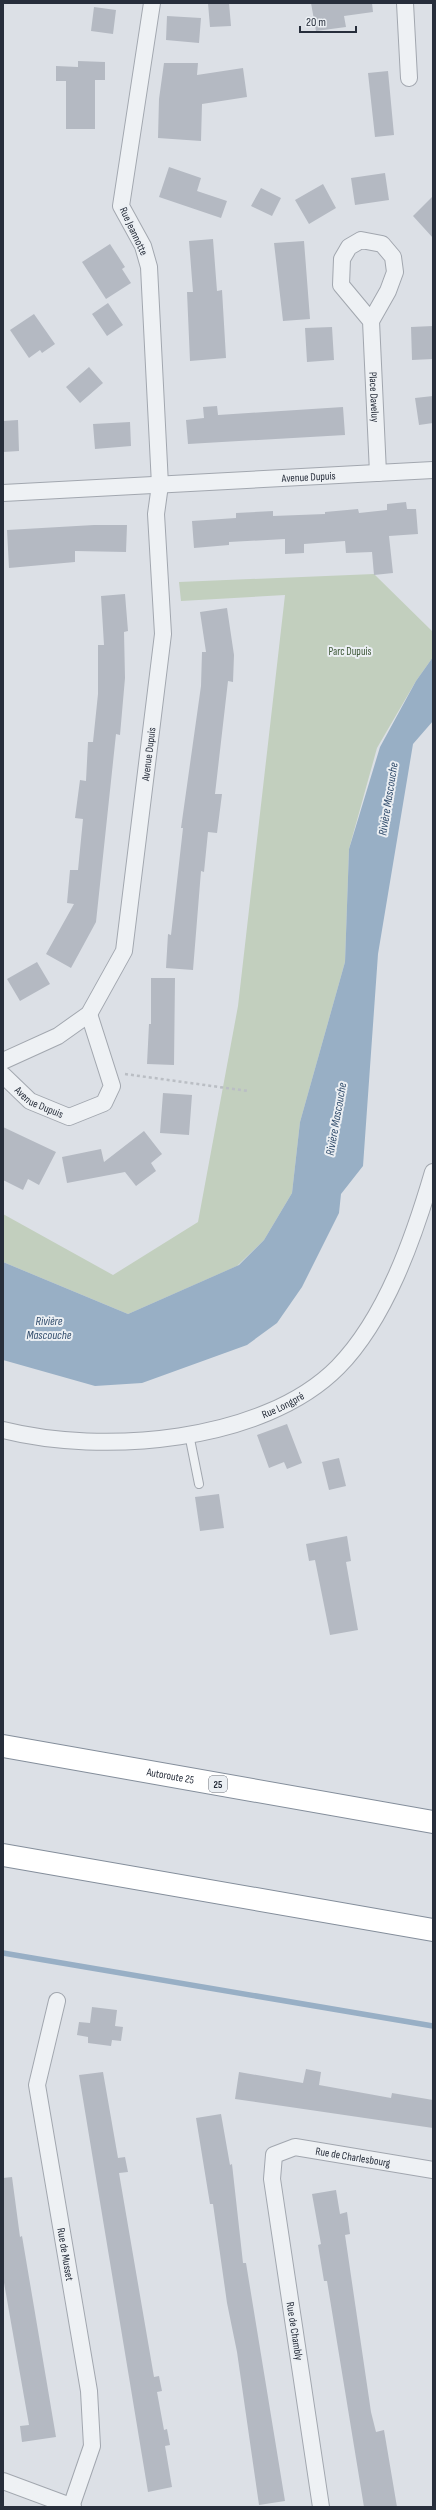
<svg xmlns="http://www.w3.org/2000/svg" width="436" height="2510" font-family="'Sofia Sans Condensed',sans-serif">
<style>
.green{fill:#c2cfbe}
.water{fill:#98afc5}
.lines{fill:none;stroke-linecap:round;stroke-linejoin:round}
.stream{stroke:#98afc5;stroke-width:5.5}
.building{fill:#b4b9c2}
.service-casing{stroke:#a2a7af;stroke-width:10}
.minor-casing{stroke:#a2a7af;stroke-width:18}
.motorway-casing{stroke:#848e9b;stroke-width:24}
.path{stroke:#babec4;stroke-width:2.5;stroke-dasharray:3 3;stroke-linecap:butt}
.service{stroke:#eef1f4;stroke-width:8}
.minor{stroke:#eef1f4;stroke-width:16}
.motorway{stroke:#fff;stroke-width:22}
.labels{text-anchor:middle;stroke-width:4;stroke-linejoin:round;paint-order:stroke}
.shield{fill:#ebeff3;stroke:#626872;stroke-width:1}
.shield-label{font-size:10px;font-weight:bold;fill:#272e3b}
.street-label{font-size:11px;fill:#272e3b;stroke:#ebeff3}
.park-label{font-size:11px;fill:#3c5635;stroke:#ebeff3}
.water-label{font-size:12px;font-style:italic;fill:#334e6d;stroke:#ebeff3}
</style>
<rect width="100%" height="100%" fill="#dce0e6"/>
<!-- green -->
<path class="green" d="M374,574L433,632V657L416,681L377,748L349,849L345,962L300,1122L292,1193L264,1240L237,1266L128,1314L3,1262V1214L113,1275L198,1222L238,1006L285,595L181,601L179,582Z"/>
<!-- water -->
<path class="water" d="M433,657V721L413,744L378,954L363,1166L341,1194L339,1213L302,1287L277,1323L247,1345L142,1383L95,1386L3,1360V1262L128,1314L239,1265L264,1240L292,1193L300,1122L345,962L349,849L380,747L416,681Z"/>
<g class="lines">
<!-- stream -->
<path class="stream" d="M3,1953L433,2026"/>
</g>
<!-- building -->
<path class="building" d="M208,3H229L231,26L210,27Z
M311,3H372L373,12L344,16L346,27L316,31Z
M94,7L116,10L113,34L91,31Z
M167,16L201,18L199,43L166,40Z
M78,61L105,62V80H95V129H66V81H56V66L78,67Z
M164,63H198L197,75L243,68L247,97L202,104L201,141L158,138L159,99Z
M388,71L394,135L375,137L368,73Z
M169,167L201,178L197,191L227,201L221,218L159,197Z
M385,173L389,200L355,205L351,178Z
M323,184L336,208L309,224L295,200Z
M261,188L281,198L272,216L251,206Z
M433,196V238L413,216Z
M213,239L217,291L222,290L226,358L190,361L187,292H193L189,241Z
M304,241L310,319L283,321L274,243Z
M110,244L125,267L122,269L131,283L106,299L82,262Z
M108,303L123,325L107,336L92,314Z
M34,314L55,344L42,353L40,350L29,358L10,330Z
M433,326V359L412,360L411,327Z
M332,327L334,360L307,362L305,328Z
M89,367L103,383L80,403L66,387Z
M433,396V423L419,425L415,398Z
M217,406L218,415L343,407L345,435L188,444L186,420L204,418L203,407Z
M18,420L19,451L3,452V421Z
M130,422L131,446L95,449L93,424Z
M406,502L407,509H416L418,534L389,536L393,573L374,575L372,552L346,553L345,541L304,544V553L285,554V539L229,542V545L194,548L192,521L236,518V513L273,511V516L325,514V512L358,509L359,513L387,510V504Z
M94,525H127L126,552L75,551V562L9,568L7,530Z
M125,594L128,631L124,632L125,678L120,735L116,734L96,922L71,968L46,954L74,904L67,903L70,870H78L83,819L75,818L80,780L86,781L88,742H93L98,694V645H104L101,596Z
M227,608L234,655L233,682L228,681L215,794H222L217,833L208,832L204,872L201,871L193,970L166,968L168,934L171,935L183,828H181L201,686L202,652H206L200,612Z
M37,962L50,984L20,1001L7,979Z
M151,978H175L174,1065L147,1064L149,1024H151Z
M163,1093L192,1095L189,1135L160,1133Z
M3,1127L56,1152L39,1185L28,1179L23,1190L3,1180Z
M144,1131L162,1154L151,1163L156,1171L136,1186L125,1172L67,1183L62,1157L101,1149L104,1162Z
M287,1424L302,1463L287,1469L284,1462L269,1468L257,1435Z
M339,1458L346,1486L329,1490L322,1462Z
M219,1494L224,1528L200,1531L195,1497Z
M347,1536L351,1561L346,1562L358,1630L330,1635L315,1560L309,1561L306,1544Z
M92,2007L117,2010L115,2026L123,2027L121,2041L112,2040L111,2046L88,2043V2037L77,2035L79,2022L90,2023Z
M306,2069L321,2072L319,2085L391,2098L392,2093L433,2100V2128L235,2099L239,2072L303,2083Z
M103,2072L118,2158L125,2157L128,2172L119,2173L154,2377L159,2376L162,2391L157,2392L164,2430L167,2429L170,2445L165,2446L172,2487L148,2492L79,2075Z
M221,2114L230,2165L232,2164L243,2263H246L285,2501L259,2505L237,2352L227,2303L213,2204H210L196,2118Z
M12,2177L20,2237L22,2236L56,2437L22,2442L20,2426L29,2425L3,2277V2178Z
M336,2190L340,2214L347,2212L350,2234L345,2235L371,2412L376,2432L384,2430L397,2507H364L327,2281H324L318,2245L321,2244L312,2194Z"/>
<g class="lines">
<!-- service casing -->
<g class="service-casing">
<path id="service" d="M189,1434L199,1484"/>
</g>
<!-- minor casing -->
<g class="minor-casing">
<g id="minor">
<path d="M405,3L409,78"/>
<path id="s1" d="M371,321L341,285L342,259L349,247L361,240L382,244L393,257L395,272L388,291L371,321L378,473"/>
<path id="s2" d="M3,493L433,470"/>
<path id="s3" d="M3,1061L58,1036L89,1014L124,951L163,634L156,514L160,485L149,267L143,246L121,206L152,3"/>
<path id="s4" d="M3,1075L30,1101L69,1117L104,1103L112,1086L89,1014"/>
<path id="s5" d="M3,1430C102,1455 263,1443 338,1367C386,1318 414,1237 433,1172"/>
<path id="s6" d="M57,2001L37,2085L89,2391L92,2446L71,2507"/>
<path d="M3,2481L73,2507"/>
<path id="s7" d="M321,2507L272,2179L274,2155L295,2147L433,2170"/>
</g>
</g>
<!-- motorway casing -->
<g class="motorway-casing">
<g id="motorway">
<path id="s8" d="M3,1746L433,1822"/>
<path d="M3,1855L433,1930"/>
</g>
</g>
<!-- path -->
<path class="path" d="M125,1074L248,1091"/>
<!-- service -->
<use href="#service" class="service"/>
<!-- minor -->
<use href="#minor" class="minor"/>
<!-- motorway -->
<use href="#motorway" class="motorway"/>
</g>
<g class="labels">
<!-- shield labels -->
<rect class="shield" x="209" y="1776" width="18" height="16" rx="3"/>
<g class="shield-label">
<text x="218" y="1788">25</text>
</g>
<!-- street labels -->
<g class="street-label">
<text transform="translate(134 231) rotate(65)" y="4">Rue Jeannotte</text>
<text dy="4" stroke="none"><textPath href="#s1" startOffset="285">Place Daveluy</textPath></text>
<text dy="4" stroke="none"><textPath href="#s2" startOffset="306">Avenue Dupuis</textPath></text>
<text dy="4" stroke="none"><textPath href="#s3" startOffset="369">Avenue Dupuis</textPath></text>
<text dy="4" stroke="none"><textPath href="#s4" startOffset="46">Avenue Dupuis</textPath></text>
<text dy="4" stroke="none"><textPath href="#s5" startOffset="286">Rue Longpré</textPath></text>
<text dy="4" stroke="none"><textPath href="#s8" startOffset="170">Autoroute 25</textPath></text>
<text dy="4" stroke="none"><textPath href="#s7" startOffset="437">Rue de Charlesbourg</textPath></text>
<text dy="4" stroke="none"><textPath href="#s6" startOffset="258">Rue de Musset</textPath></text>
<text transform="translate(295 2331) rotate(81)" y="4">Rue de Chambly</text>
</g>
<!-- park labels -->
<g class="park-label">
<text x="350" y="655">Parc Dupuis</text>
</g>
<!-- water labels -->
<g class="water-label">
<text transform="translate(388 799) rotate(-81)" y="4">Rivière Mascouche</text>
<text transform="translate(336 1119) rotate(-80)" y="4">Rivière Mascouche</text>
<text x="49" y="1325">Rivière<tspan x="49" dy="14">Mascouche</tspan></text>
</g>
</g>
<!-- border -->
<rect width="436" height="2510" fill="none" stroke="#272e3b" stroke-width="8"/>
<!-- scale -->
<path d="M300 26v6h56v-6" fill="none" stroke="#272e3b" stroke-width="2"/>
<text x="306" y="26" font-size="12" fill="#272e3b" stroke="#ebeff3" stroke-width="3" paint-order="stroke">20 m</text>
</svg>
